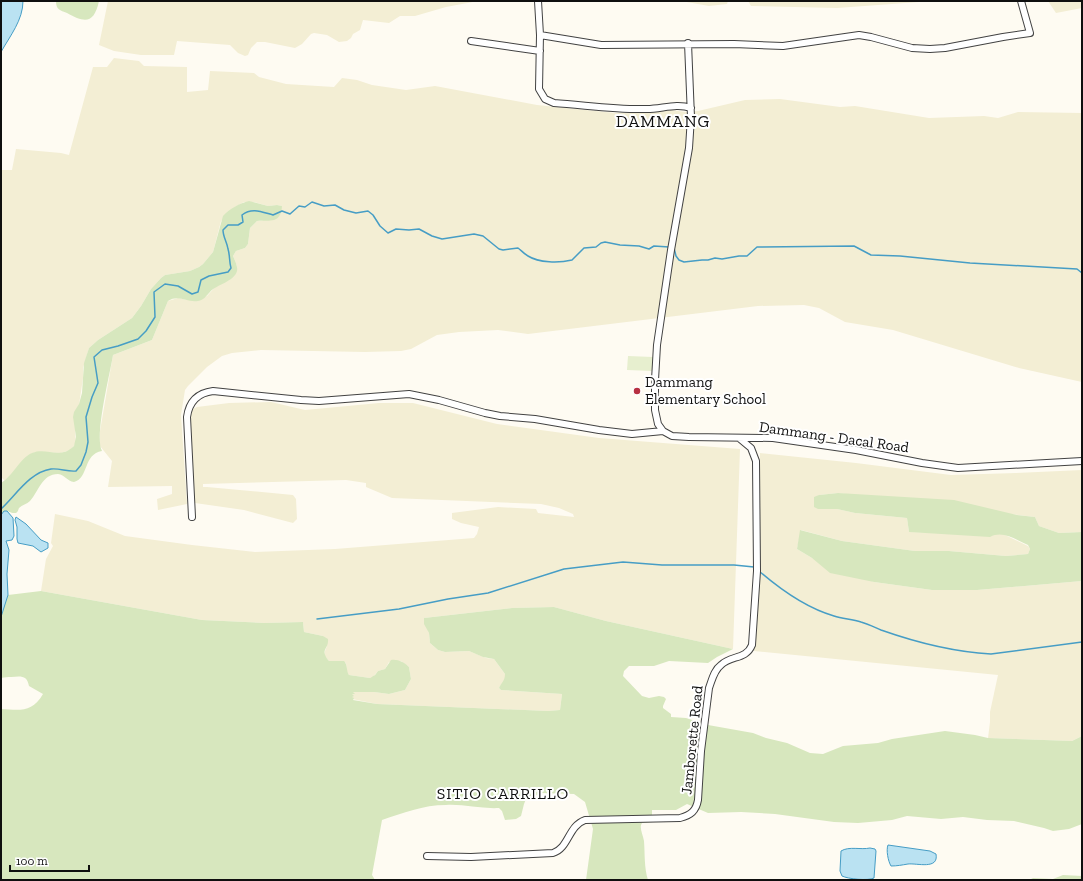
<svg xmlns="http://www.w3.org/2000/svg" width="1083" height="881" font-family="'Zilla Slab',serif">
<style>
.farmland{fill:#f3eed4}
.green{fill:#d7e7be}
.pitch{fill:#e7efcf}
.water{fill:#bae2f2;stroke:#469dc5}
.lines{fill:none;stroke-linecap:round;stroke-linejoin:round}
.stream{stroke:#469dc5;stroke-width:1.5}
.minor-casing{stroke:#424242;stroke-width:8}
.minor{stroke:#fff;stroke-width:6}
.poi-dot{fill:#b73042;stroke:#fff;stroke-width:1.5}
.labels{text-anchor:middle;stroke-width:4;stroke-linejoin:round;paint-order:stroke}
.poi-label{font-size:15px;fill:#0f0f0f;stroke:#fff;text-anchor:start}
.street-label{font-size:15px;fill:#0f0f0f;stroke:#fff}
.neighbourhood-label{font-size:16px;letter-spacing:1px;fill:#0f0f0f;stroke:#fff}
.quarter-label{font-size:17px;letter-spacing:1px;fill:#0f0f0f;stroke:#fff}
</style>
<rect width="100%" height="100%" fill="#fefbf2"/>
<!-- farmland -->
<path class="farmland" d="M108,1H478L446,7L415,16H400L389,23L363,20L360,30L353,34L351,38L347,41L339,42L327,35L314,33L311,34L302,44L295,48L265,42H257L251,48L248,55L245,56L238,53L230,45L177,41L174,55H141L114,51L99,45Z
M681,1H728L727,4L709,6Z
M730,1H933L837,8L751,6L748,1Z
M1048,1H1082V8L1056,13Z
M114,58L139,61L144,66L187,67V92L208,90L210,71L254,73L259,77L286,84L334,87L342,78L357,80L372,85L406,90L435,86L537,105L615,113H646L671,110L686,112L698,111L745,100L780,99L840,107L855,106L929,118L984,116L998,118L1018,112L1082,113V382L1019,368L893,330L845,322L819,308L804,305L758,306L528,334L498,330L459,332L437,335L411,349L401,351L365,352L261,350L232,353L222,356L207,367L188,386L185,390L181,415L187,504L158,510L157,499L172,494V486L108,487L112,461L100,446V431L113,355L152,340L168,301L178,298L187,300L207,296L217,285L231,279L237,266L233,256L236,251L245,248L248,244L250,228L257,221H262L282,206L277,205L268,206L254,202H244L235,207L221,221L213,252L203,264L199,267L190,271L165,275L161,278L151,289L141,306L132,318L98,340L89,348L83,368V378L75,432L76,442L74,446L70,450L61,453L36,452L31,454L5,481L1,477V170H12L16,149L61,153L69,155L93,67H107Z
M271,402L305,410L379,403H413L497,424L599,438L740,449L733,649L606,621L554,607L512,608L424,618L429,633L430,643L438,650L445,652L469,651L486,658L494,659L505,674V680L500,686L499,688L501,690L562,694L560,710L548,711L377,704L352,699V692H374L389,694L405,690L411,679L409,667L401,661L389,662L385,669L378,671L373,677L370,678L349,675L347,673L346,663L342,661H329L324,655L325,651L327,646L323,636L304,632L303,622L264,623L202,620L41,591L46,559L53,546L51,543L55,514L88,521L125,536L192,545L255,552L335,549L474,538L477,534L479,527L461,523L452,519V513L498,507L536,509L538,513L574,517L573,514L559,508L541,504L392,498L366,487V483L346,480L203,484V487H207L293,495L296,499L297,519L293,523L244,510L195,503L191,472V410L197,407L229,403Z
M760,453L856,463L951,475L1016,473L1082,470V532L1059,533L1039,526L1035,517L838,493L819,495L818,509H837L855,513L907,518L909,532L1003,534L1028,546L1030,549L1028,554L1006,556L949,551H915L842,541L801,530L797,549L812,558L874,582L932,590H977L1082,581V736L1072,741L988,738L990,722V712L998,675L754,651L760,564Z"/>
<!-- green -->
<path class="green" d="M56,1H99C94,24 85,23 67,13C60,10 56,10 56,1Z
M249,201L268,206L277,205L282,206C281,224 270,220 257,221L250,228L248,244L245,248L236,251L233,256C235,261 238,266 237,271C234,282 217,284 210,292C206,296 204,300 198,301C187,303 179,294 168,301L152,340L113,355C110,374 94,436 102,451C83,454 89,478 74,482C67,481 65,475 58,474C42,474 39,491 30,501C27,504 22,505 19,508C18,510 18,512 16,513C7,514 9,507 1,515V483C13,476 20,458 32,453C47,447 60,460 74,446L76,437L73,417L74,412L79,404L82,393L84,363L89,348L98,340L132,318L141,306L151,289L161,278L165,275L190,271L199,267L203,264L213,252L223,216C229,209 240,203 249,201Z
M838,493L954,500L1017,515L1035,517L1039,526L1059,533L1082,532V581L977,590H932L874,582L830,573L812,558L797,549L800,530L842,541L915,551H949L1006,556L1028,554L1030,549L1028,545C1016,540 1003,530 990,537L909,532L907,518L855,513L837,509H818L814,507V497L819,495Z
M41,591L202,620L264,623L303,622L304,632L323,636L328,639C329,650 319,649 329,661H344C348,665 346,671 349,675L370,678L375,675L378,671L385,669L391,660C398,659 404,662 409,667L411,679L405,690L389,694L374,692H353L355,694H352L354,696L352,697L354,698L353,700L377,704L548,711L560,710L562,694L501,690L499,688C501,683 505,681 505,674L494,659L483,657L469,651L445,652L438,650L430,643L429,633L424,624V618L512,608L554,607L606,621L733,649L717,657L708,663L669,661L654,666H629L624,671L623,676L642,696L649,698L659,696L664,697L666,699L663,706V708L671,714V717L686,718L708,725L753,733L766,738L787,743L810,753L823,754L843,746L878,743L892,739L945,731L975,735L988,738L1072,741L1082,736V824L1069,829L1053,831L1044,828L1014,821L987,820L963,817L941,819L907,816L892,820L858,823L834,822L775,814L741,812L708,813L687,804L676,810H652V822L642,823L641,825C640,830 643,835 644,841C645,854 644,867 648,880H586L593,829L585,802L574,794L542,793L526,799L524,804L521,816L516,819L505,820L502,811L499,808C481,809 464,804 446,805C423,805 403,813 382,820L372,875L375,880H154L148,879L136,880H1V709C20,710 32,713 43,694L29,686C27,675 21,676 11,677C8,677 5,677 1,678V617L8,595Z
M1063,875L1082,876V880H1029L1033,878L1053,879Z"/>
<!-- pitch -->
<path class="pitch" d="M628,356L653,357L652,371L627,370Z"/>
<!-- water -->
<path class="water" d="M1,1H23C23,20 10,36 1,52Z
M4,511H7L13,518L14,536L12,540L6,541L9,550L7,574L8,595L1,617V515Z
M16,517L26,524L41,540L48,543V548L41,552L33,546L18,543L17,539V527L15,520Z
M888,845L930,851L936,854C939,870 917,863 908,864C902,865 897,866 891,866C888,861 886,850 888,845Z
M870,848L875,849L876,851L874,878C868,881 848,879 842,876L840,871L841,851C849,846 861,850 870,848Z"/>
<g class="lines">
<!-- stream -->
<path class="stream" d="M673,247L674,248L676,256L679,260L684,262L702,260H708L715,258L722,259L739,256H747L757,247L854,246L871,255L900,256L970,263L1077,269L1082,273
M1,509C16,495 30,472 51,469C60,468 67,472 76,471L81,465L86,452L88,442L86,417L92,397L98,383L94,357L102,350L118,346L138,339L146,331L155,317L154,292L165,284L178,286L192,294L198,292L201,280L209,276L228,272L231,268C229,261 230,255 228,249C227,242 223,237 223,230L228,225H238L243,222L242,215C252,207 262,212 273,215L282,211L290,214L299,206L305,207L312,202L324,206L335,205L344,210L356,213L368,211L373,215L380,226L388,233L396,229L409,230L419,229L432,236L442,239L474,234L483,236L499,249L503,250L518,248C521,250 524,254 528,256C539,263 559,263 572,260L584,248L596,247L601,243L605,242L620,245L639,246L649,249L654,246L669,247
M759,571C781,590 806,608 834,616C843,619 852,619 861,622C868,624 874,627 881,630C915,642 955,652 991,654L1082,642
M317,619L399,609L448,599L488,593L564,569L623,562L662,565H734L754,567"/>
<!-- minor casing -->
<g class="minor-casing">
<path id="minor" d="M538,1L540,35L539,89L545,99L554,103C585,105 616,110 647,109C662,109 676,103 691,108
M540,35L601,45L734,44L783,46L859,35L871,37L912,48L930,49L945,48L1003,37L1030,33L1021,1
M471,41L540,51
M688,43L691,117L689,148L671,250L657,345L655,380V410L658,424L663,431L672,436L689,437L773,438L856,450L922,463L958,468L1082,461
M192,517L187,417C189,402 197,393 213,391L301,400L319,401L409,394L439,400L485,413L500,416L535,419L599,430L632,434L663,431
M427,856L471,857L553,853C569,848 568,826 585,820L680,818C691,815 696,811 698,800L701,751L709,688C712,680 714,670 721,665C731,655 746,660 752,645L757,571L756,461L751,448L739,438"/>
</g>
<!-- minor -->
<use href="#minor" class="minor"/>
</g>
<!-- markers -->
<circle class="poi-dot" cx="637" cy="391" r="4"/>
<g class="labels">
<!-- poi labels -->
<g class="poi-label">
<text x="645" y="387">Dammang<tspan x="645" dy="17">Elementary School</tspan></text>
</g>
<!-- street labels -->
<g class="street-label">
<text transform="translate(834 437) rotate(8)" y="5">Dammang - Dacal Road</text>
<text transform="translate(692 740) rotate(-84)" y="5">Jamborette Road</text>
</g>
<!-- neighbourhood labels -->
<g class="neighbourhood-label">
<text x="503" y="799">SITIO CARRILLO</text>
</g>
<!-- quarter labels -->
<g class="quarter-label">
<text x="663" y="127">DAMMANG</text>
</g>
</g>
<!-- border -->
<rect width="1083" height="881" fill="none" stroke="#0f0f0f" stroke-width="4"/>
<!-- scale -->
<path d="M10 865v6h79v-6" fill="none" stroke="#0f0f0f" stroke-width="2"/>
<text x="16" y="865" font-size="12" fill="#0f0f0f" stroke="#ffffff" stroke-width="3" paint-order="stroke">100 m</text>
</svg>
